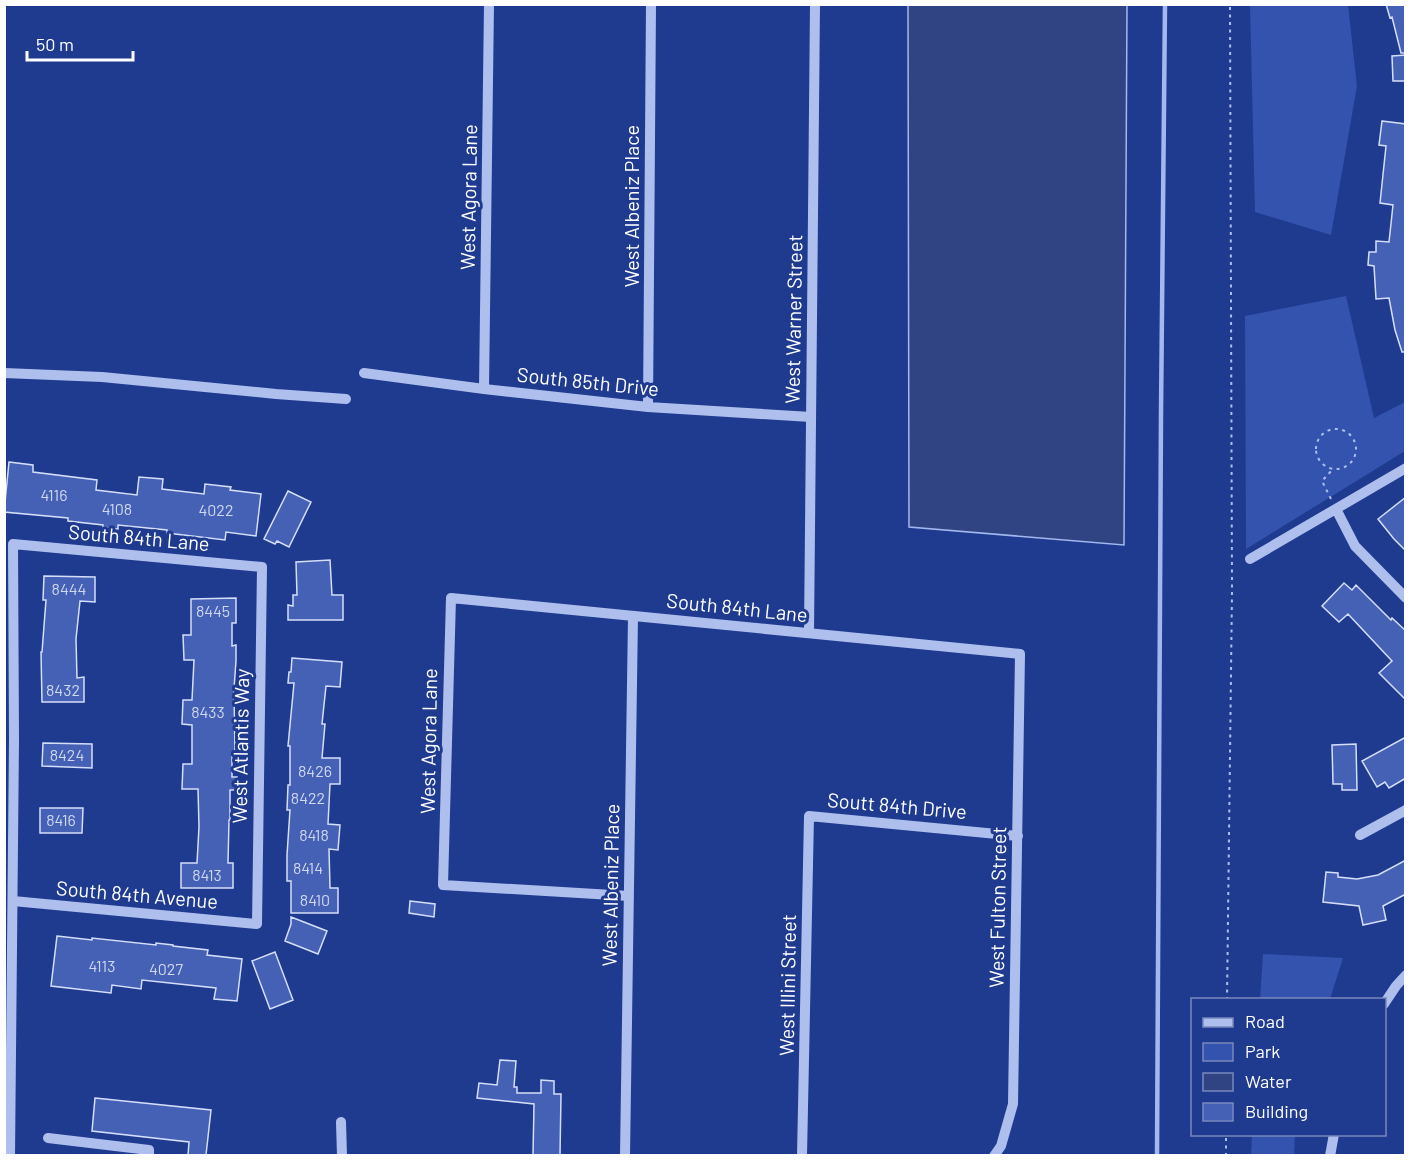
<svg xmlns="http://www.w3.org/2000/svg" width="1410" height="1160" font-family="Barlow,sans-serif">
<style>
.green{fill:#3353ae}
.water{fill:#304484;stroke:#a3b8ef;stroke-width:1.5}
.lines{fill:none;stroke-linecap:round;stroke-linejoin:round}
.stream{stroke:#a3b8ef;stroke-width:4.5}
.building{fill:#4461b6;stroke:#d5def9;stroke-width:1.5}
.path{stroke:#afbfed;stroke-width:2;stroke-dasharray:3 4.5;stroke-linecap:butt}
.minor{stroke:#afbfed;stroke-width:10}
.labels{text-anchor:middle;stroke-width:6;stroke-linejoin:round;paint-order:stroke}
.number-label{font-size:16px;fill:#d0d8ed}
.street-label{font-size:20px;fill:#fff;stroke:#1f3b90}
</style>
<rect width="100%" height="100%" fill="#1f3b90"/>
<!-- green -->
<path class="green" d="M1250,5H1348L1357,86L1331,235L1255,212Z
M1346,296L1374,418L1405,402V451L1246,549L1245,316Z
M1263,954L1343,958L1330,999H1260Z
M1252,1135H1295L1294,1155H1251Z"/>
<!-- water -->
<path class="water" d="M908,5H1127L1124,545L909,527Z"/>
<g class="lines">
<!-- stream -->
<path class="stream" d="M1157,1156L1161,412L1165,4"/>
</g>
<!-- building -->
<path class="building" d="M1386,4H1406V53H1401L1392,17L1390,18Z
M1406,55V81H1393L1392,56Z
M1382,121L1406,124V352H1402L1395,330L1389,298L1376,299L1374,266L1368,265L1369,252H1376V241L1389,242L1393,205L1380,203L1386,146L1379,145Z
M9,462L33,465V472L97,480L96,490L137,495L139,477L163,479L162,489L204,494L205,484L231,487L230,490L261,494L256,536L226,532L225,540L167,533V530L118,525V529L103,527V525L68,521V518L4,512Z
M288,491L311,502L289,547L277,541L275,544L264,539Z
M1406,497V551L1394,539L1378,519Z
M330,560L332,595H343V620H288V605L293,606V595H297L296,562Z
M44,576L95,577V602L80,601L76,639L77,678L84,677V702H42L41,652H42L46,600H43Z
M1344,583L1352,590L1356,585L1391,620L1392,618L1406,631V700L1379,673L1392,661L1348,614L1339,622L1322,606Z
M236,598V623H232V646L236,645V661L234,689L235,754H232V777H237L236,790H230V820H229L228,863H233V888H181V863H197L199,827L198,789H182L183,764H192V725L182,724L183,700H192L194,660H184L183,635H191V599Z
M292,658L342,662L340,687L326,686L322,724H325L322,758H340V784H330L328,824L340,825L338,850L329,849L330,888H338V913H291V881H287V855L290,810H287L288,785H290V746H288L294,683H288L289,672H291Z
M1406,737V778L1389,788L1385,782L1377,787L1362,761Z
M43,743L92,744V768L42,766Z
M1356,744L1357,790H1342V784H1333L1332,745Z
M40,808H83L82,833H40Z
M1406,860V894L1383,906L1386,920L1363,925L1359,906L1323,902L1326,872L1338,873V877L1357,879L1378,875Z
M410,901L435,904L434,917L409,913Z
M291,917L327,931L318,954L285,941L291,924Z
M57,936L92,940V938L156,945V943L173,945V946L208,950L207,955L242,959L237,1001L214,999L216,988L142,980L141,989L112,985L111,993L51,986Z
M275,952L293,1000L270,1009L252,961Z
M500,1060L516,1061L514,1087H517V1093H541V1080L554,1081V1094H561L560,1155H533L534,1104L477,1098L479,1083L497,1085Z
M95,1098L211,1110L206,1155H188L189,1142L92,1131Z"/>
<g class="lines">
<!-- path -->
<path class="path" d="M1316 449a20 20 0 1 1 40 0a20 20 0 1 1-40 0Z
M1331,499L1322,481L1333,469
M1227,1000L1232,592L1230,4
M1226,1156V1134"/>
<!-- minor -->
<path class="minor" d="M4,373L102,377L276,394L346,399
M364,373L484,389L648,407L811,417
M484,389L489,4
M648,407L651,4
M1336,509L1355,546L1406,598
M1250,559L1406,468
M809,633L815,4
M1360,835L1406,810
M629,896L443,885L451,598L1020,654L1013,1104L1001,1146L994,1156
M1384,1004L1396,986L1406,975
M341,1122L342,1156
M48,1138L149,1150V1156
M10,1156L14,739L13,544L262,567L257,924L13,901
M625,1156L633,616
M802,1156L809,816L1018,836
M1330,1156L1334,1134"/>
</g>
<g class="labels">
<!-- number labels -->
<g class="number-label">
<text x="54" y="501">4116</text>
<text x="117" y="515">4108</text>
<text x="216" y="516">4022</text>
<text x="69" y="595">8444</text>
<text x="213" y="617">8445</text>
<text x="63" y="696">8432</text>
<text x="208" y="718">8433</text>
<text x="67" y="761">8424</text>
<text x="315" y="777">8426</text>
<text x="308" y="804">8422</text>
<text x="61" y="826">8416</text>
<text x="314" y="841">8418</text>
<text x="308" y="874">8414</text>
<text x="207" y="881">8413</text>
<text x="315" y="906">8410</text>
<text x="102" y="972">4113</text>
<text x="166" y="975">4027</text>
</g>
<!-- street labels -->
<g class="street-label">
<text transform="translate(469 197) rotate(-89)" y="7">West Agora Lane</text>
<text transform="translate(632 206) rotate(-90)" y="7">West Albeniz Place</text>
<text transform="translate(794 319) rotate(-89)" y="7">West Warner Street</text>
<text transform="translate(588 382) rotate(6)" y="7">South 85th Drive</text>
<text transform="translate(139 538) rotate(5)" y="7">South 84th Lane</text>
<text transform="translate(737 608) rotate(6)" y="7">South 84th Lane</text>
<text transform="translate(429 741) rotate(-89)" y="7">West Agora Lane</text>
<text transform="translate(241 746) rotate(-89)" y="7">West Atlantis Way</text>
<text transform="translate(897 806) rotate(5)" y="7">Soutt 84th Drive</text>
<text transform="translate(611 885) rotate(-89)" y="7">West Albeniz Place</text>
<text transform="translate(137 895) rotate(5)" y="7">South 84th Avenue</text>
<text transform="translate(998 907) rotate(-89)" y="7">West Fulton Street</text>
<text transform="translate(788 985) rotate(-89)" y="7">West Illini Street</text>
</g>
</g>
<!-- border -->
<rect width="1410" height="1160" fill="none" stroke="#ffffff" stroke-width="12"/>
<!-- legend -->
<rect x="1191" y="998" width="195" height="138" fill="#1f3b90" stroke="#7989bc" stroke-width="1.5"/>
<rect x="1203" y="1018" width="30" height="9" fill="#afbfed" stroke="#7989bc" stroke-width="1.5"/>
<text x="1245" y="1028" font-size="18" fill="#ffffff">Road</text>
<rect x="1203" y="1043" width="30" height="18" fill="#3353ae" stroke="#7989bc" stroke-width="1.5"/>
<text x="1245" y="1058" font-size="18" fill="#ffffff">Park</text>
<rect x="1203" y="1073" width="30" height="18" fill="#304484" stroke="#7989bc" stroke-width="1.5"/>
<text x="1245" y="1088" font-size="18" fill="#ffffff">Water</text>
<rect x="1203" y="1103" width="30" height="18" fill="#4461b6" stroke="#7989bc" stroke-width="1.5"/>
<text x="1245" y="1118" font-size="18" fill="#ffffff">Building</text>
<!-- scale -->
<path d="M27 51v9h106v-9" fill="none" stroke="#ffffff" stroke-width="3"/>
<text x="36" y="51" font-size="18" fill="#ffffff" stroke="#1f3b90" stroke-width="4.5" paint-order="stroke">50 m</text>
</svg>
